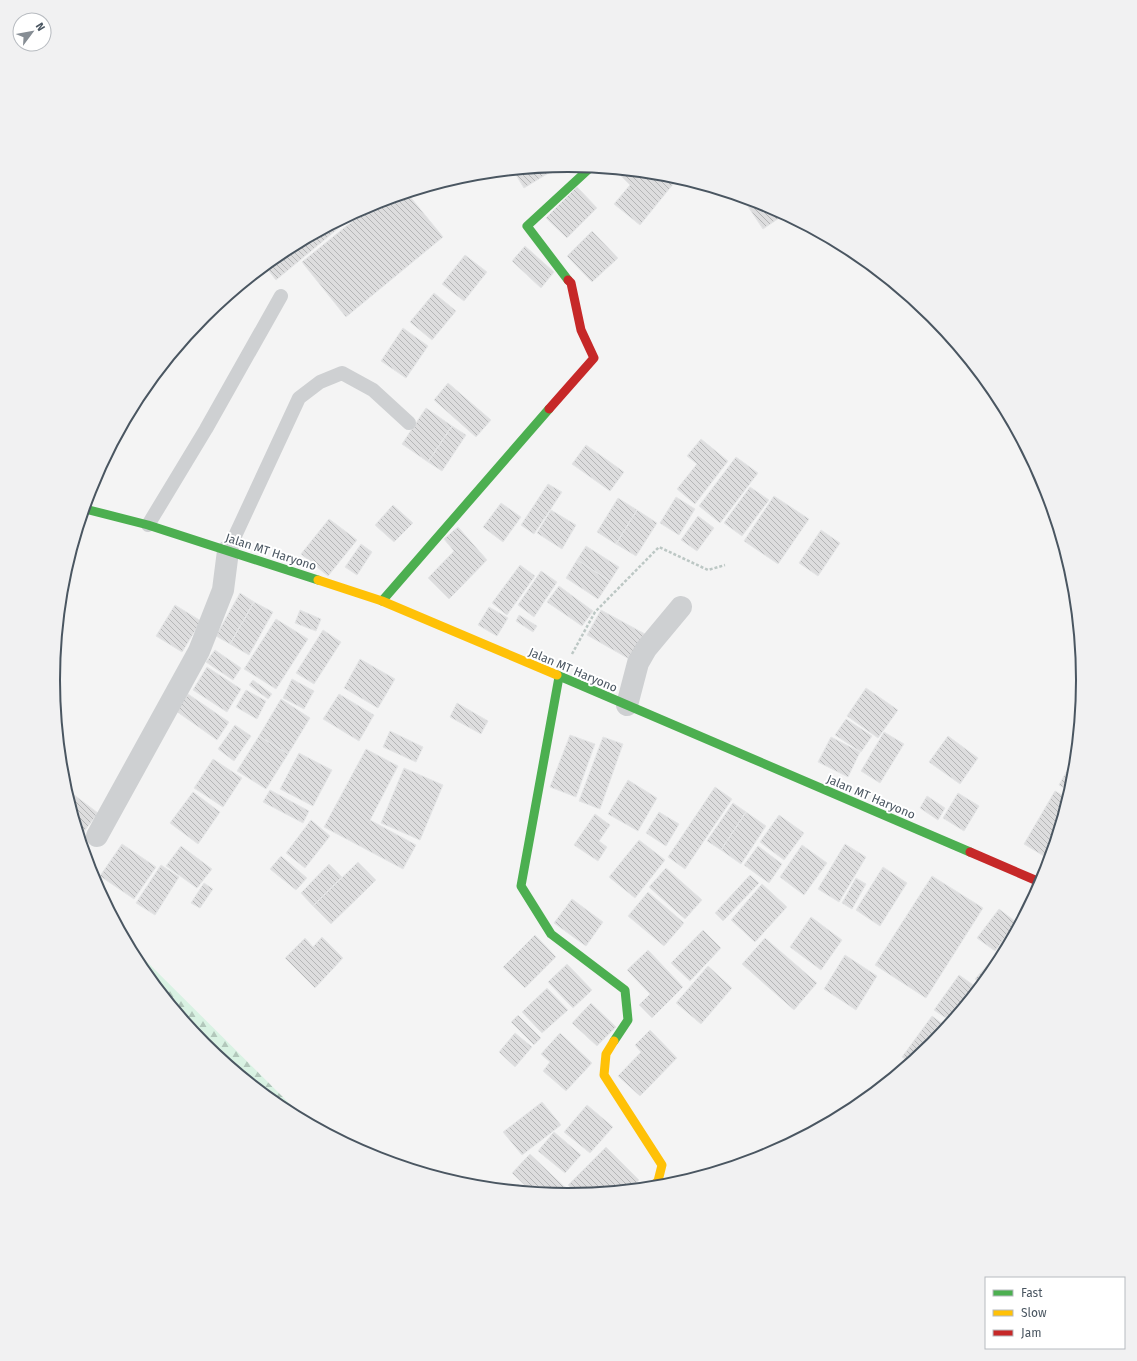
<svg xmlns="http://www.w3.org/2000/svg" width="1137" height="1361" font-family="'Fira Sans',sans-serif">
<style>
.forest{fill:url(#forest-firs)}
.building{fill:url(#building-back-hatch);stroke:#e5e6e7}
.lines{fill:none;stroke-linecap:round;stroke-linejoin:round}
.path{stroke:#bcc7c4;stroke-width:2.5;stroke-dasharray:3 2;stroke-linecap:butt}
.lane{stroke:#ced0d2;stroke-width:14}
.street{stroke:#ced0d2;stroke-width:22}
.fast{stroke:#4caf50;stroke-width:9}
.slow{stroke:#ffc107;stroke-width:9}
.jam{stroke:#c62828;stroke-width:9}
.labels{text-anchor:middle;stroke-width:4;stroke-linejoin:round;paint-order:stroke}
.street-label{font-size:12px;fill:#4a5661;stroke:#fff}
.rim{fill:none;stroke:#4a5661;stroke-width:2}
</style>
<defs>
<pattern id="forest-firs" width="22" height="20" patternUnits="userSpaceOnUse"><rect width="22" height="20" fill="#d9f2e3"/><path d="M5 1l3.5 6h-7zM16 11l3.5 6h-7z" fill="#b2c7bb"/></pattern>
<pattern id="building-back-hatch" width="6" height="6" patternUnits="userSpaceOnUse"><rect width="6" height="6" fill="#ddddde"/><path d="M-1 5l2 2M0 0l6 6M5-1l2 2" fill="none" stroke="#b5b6b7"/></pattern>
</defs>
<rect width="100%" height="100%" fill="#f4f4f4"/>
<!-- forest -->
<path class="forest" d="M125,940L309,1123L282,1109L204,1045L140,967Z"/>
<!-- building -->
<path class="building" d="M560,166L524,188L513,170Z
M614,169L664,174L674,183L640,225L614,204L630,185Z
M577,187L597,208L567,238L546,218Z
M407,193L443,237L346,317L302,262L375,203Z
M745,198L766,204L785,214L763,229L743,199Z
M358,212L276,280L265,266L282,252Z
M592,231L618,258L592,282L567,256Z
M525,246L554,272L541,288L512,261Z
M465,255L487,272L464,301L442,284Z
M434,293L456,311L432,340L410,322Z
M403,328L428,346L406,378L381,361Z
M448,383L491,420L476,437L434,400Z
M426,408L452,426L428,462L402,444Z
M452,426L466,435L442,471L428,462Z
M701,439L728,461L695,504L677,489L697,464L687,456Z
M586,445L624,472L610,491L572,464Z
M736,457L758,473L720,523L699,506Z
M548,484L562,492L534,534L521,525Z
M750,487L769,500L742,536L724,523Z
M774,496L809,519L778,564L744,541Z
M676,497L695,509L679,535L660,523Z
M618,498L637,510L616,544L597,532Z
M501,503L521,517L503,542L483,527Z
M393,505L413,523L394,542L375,525Z
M551,510L576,525L562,549L537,533Z
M637,510L657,523L636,556L616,544Z
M698,516L714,528L697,551L681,540Z
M329,519L357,540L328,576L301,554Z
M458,527L487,560L449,599L428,578L454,551L444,539Z
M821,530L840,543L818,576L799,563Z
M361,544L372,552L357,575L345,567Z
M586,546L619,567L610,581L577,560Z
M577,560L610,581L598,599L566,578Z
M520,565L535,576L507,615L492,603Z
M541,571L557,582L534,617L518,605Z
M559,586L593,611L582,626L547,602Z
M240,593L254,602L230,644L216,636Z
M254,602L273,612L249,655L230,644Z
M175,605L201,621L182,652L156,636Z
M489,607L508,618L497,636L478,625Z
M300,610L321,619L316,631L295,623Z
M601,610L645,634L631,660L587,635Z
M519,615L537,626L533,632L516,621Z
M276,619L308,639L276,689L244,669Z
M323,630L341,642L314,684L296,673Z
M215,650L241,668L233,680L206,662Z
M360,659L395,679L378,708L344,688Z
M207,667L241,689L227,712L193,690Z
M292,679L314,691L304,709L283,698Z
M253,680L272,694L268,699L249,685Z
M866,688L898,710L878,738L847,716Z
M246,690L266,701L257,719L236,707Z
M188,694L229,722L217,740L176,711Z
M339,694L374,715L359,741L323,719Z
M281,699L310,718L288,754L259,736Z
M457,703L488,721L481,734L450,717Z
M846,719L872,736L861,752L835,735Z
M235,725L251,736L234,761L218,749Z
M390,731L423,747L416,762L383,747Z
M884,732L904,744L880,783L861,771Z
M570,735L595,744L576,797L550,787Z
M259,736L288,754L266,789L237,771Z
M948,736L978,758L960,784L929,762Z
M603,737L623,744L600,809L579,801Z
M831,737L860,752L848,777L818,762Z
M366,749L398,766L370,820L416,845L403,869L324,827Z
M299,753L332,770L313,806L280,789Z
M213,759L242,778L223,807L194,788Z
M1069,767L1075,771L1074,781L1071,792L1059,785Z
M404,768L443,785L420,840L381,823Z
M628,780L657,798L638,831L608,814Z
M715,787L732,799L685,869L668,857Z
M65,788L98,813L80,837Z
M270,790L309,811L303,823L263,802Z
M1055,791L1069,799L1055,845L1047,858L1024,844Z
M193,792L220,812L198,844L170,823Z
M958,793L979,806L964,831L943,818Z
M927,796L945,808L938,820L920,808Z
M733,803L746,812L721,850L707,841Z
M659,812L679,824L666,846L646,833Z
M746,812L766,826L741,864L721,850Z
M595,814L610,825L599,841L607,847L598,861L574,845Z
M779,815L804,833L784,860L760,842Z
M311,820L330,836L305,868L286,853Z
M639,840L665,860L635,898L609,877Z
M122,844L156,867L134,899L100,876Z
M845,844L866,857L839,902L818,889Z
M802,845L827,863L804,895L780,877Z
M181,846L212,869L197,888L166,866Z
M758,846L782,864L769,883L744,865Z
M281,856L307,878L296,890L270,869Z
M358,862L376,880L331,924L313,906Z
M329,864L342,877L313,906L301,893Z
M161,865L179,877L155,915L136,903Z
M883,867L907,883L880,926L856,910Z
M666,868L702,900L685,919L649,887Z
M750,875L759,883L723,921L715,913Z
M932,876L983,908L926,998L875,965Z
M856,878L866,884L852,909L842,903Z
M204,883L213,889L200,908L191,903Z
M762,884L787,907L755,942L731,920Z
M648,892L684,923L664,946L628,916Z
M572,899L603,922L586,946L554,923Z
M999,909L1016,922L995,951L977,938Z
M811,917L842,940L821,970L790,947Z
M703,930L721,948L690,981L671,963Z
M535,935L556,957L525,988L503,967Z
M1013,936L997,967L982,985L975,979Z
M322,937L343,958L315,988L285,958L305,938L313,947Z
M765,938L817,983L794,1010L742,964Z
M648,950L683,987L652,1018L639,1005L650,994L627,970Z
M845,955L877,976L856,1010L824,989Z
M567,964L592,990L573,1008L548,982Z
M708,966L732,988L701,1024L676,1003Z
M959,975L979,989L952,1022L934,1010Z
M547,988L568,1010L542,1033L522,1012Z
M591,1003L616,1027L597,1046L572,1023Z
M518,1015L541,1038L534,1045L511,1022Z
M932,1016L947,1027L933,1045L911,1063L902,1057Z
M650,1030L677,1058L640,1096L618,1076L641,1052L635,1045Z
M515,1033L532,1047L515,1067L499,1052Z
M560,1033L592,1063L566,1091L543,1071L550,1062L541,1054Z
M542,1102L561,1125L522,1155L503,1132Z
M587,1105L613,1127L590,1153L564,1132Z
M554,1132L581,1155L565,1173L538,1151Z
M606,1147L639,1180L629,1190L578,1195L568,1185Z
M530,1154L573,1195L532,1192L512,1173Z
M518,1184L526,1192L512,1190Z"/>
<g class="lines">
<!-- path -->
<path class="path" d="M572,654L595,612L659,547L708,570L725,565"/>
<!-- lane -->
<path class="lane" d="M148,525L206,429L281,296
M228,551L299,398L320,382L342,373L373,390L409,423"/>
<!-- street -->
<path class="street" d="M627,705L638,663L646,649L681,607
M97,836L199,651L223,590L228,551"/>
<!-- fast -->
<path class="fast" d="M568,280L527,226L591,167
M85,509L148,525L318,580
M382,601L549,409
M557,675L970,852
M559,677L521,886L551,934L625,990L628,1020L614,1041"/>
<!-- slow -->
<path class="slow" d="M318,580L382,601L557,675
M614,1041L606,1054L604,1075L662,1165L658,1181L651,1188"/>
<!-- jam -->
<path class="jam" d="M549,409L594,358L581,330L571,283L568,280
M970,852L1042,883"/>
</g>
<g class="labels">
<!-- street labels -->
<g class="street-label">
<text transform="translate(271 552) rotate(18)" y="4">Jalan MT Haryono</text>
<text transform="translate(573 670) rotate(23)" y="4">Jalan MT Haryono</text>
<text transform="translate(871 797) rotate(23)" y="4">Jalan MT Haryono</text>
</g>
</g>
<!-- crop -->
<path d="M0 0H1137V1361H0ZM60 680a508 508 0 1 1 1016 0a508 508 0 1 1-1016 0Z" fill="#f1f1f2" fill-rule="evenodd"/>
<path class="rim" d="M60 680a508 508 0 1 1 1016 0a508 508 0 1 1-1016 0Z"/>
<!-- legend -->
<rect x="985" y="1277" width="140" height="72" fill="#ffffff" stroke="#b7bbc0"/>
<rect x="993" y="1290" width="20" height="6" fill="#4caf50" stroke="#b7bbc0"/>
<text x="1021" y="1297" font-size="12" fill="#4a5661">Fast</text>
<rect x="993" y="1310" width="20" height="6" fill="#ffc107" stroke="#b7bbc0"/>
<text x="1021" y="1317" font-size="12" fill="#4a5661">Slow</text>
<rect x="993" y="1330" width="20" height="6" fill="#c62828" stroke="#b7bbc0"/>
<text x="1021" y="1337" font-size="12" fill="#4a5661">Jam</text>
<!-- north arrow -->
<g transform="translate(32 32) rotate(58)"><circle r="19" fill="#ffffff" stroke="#b7bbc0"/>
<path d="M0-3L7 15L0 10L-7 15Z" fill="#868d94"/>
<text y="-6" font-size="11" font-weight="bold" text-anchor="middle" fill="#4a5661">N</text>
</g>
</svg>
